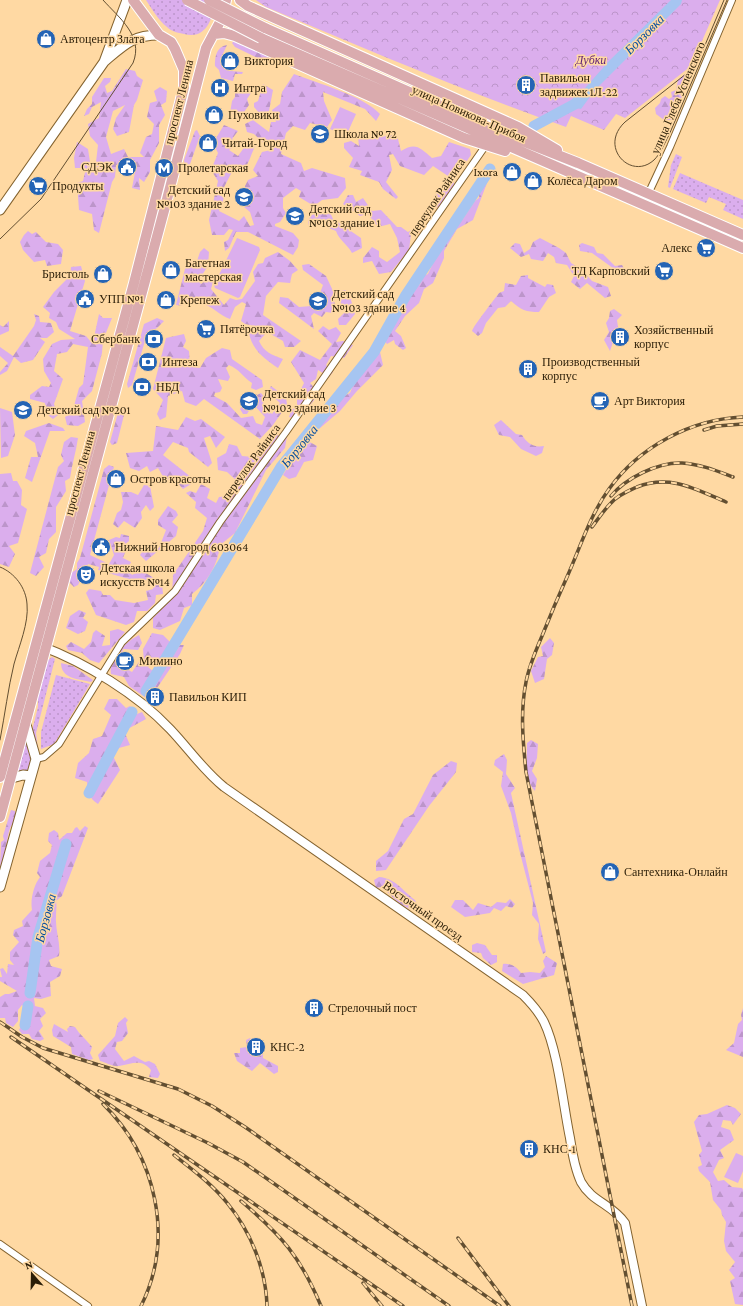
<svg xmlns="http://www.w3.org/2000/svg" width="743" height="1306" font-family="'Crimson Pro',serif">
<style>
.grass{fill:url(#grass-dots)}
.forest{fill:url(#forest-firs)}
.park{fill:url(#park-crowns)}
.pitch{fill:#dbaeed}
.water{fill:#a6c5f1}
.lines{fill:none;stroke-linecap:round;stroke-linejoin:round}
.river{stroke:#a6c5f1;stroke-width:11}
.minor-casing{stroke:#84632f;stroke-width:8}
.tertiary-casing{stroke:#84632f;stroke-width:10}
.secondary-casing{stroke:#84632f;stroke-width:11}
.primary-casing{stroke:#fff;stroke-width:12}
.minor{stroke:#fff;stroke-width:6}
.tertiary{stroke:#fff;stroke-width:8}
.secondary{stroke:#fff;stroke-width:9}
.primary{stroke:#daabae;stroke-width:10}
.tram{stroke:#634f31;stroke-width:1}
.rail-casing{stroke:#634f31;stroke-width:3.5}
.rail{stroke:#ffd9a3;stroke-width:2;stroke-dasharray:6;stroke-linecap:butt}
.primary-bridge-casing{stroke:#fff;stroke-width:12;stroke-linecap:butt}
.primary-bridge{stroke:#daabae;stroke-width:10}
.labels{text-anchor:middle;stroke-width:3;stroke-linejoin:round;paint-order:stroke}
.poi-label{font-size:12px;fill:#2a1d07;stroke:#ffd9a3;text-anchor:start}
.park-label{font-size:12px;font-style:italic;fill:#5f1e74;stroke:#ffd9a3}
.street-label{font-size:12px;fill:#2a1d07;stroke:#ffd9a3}
.water-label{font-size:13px;font-style:italic;fill:#064fa1;stroke:#ffd9a3}
</style>
<defs>
<pattern id="grass-dots" width="8" height="8" patternUnits="userSpaceOnUse"><rect width="8" height="8" fill="#dbaeed"/><path d="M2 2h.1M6 6h.1" fill="none" stroke="#bc95ca" stroke-width="1.8" stroke-linecap="round"/></pattern>
<pattern id="forest-firs" width="22" height="20" patternUnits="userSpaceOnUse"><rect width="22" height="20" fill="#dbaeed"/><path d="M5 1l3.5 6h-7zM16 11l3.5 6h-7z" fill="#bc95ca"/></pattern>
<pattern id="park-crowns" width="20" height="18" patternUnits="userSpaceOnUse"><rect width="20" height="18" fill="#dbaeed"/><path d="M2 6a3 3 0 1 1 6 0M12 15a3 3 0 1 1 6 0" fill="none" stroke="#bc95ca"/></pattern>
</defs>
<rect width="100%" height="100%" fill="#ffd9a3"/>
<!-- grass -->
<path class="grass" d="M146,0H217C212,18 207,40 184,34C178,33 171,31 167,27C158,20 152,9 146,0Z
M676,154L682,157L670,188L668,187L671,165Z
M680,173L743,200V219L723,210L726,204L709,197L706,203L673,189Z
M52,657L55,659L36,733L38,750L32,731L38,707V694L46,662Z
M56,675L90,684L59,736L54,744L41,749V732Z
M27,736L32,756L29,773L24,771H18Z"/>
<!-- forest -->
<path class="forest" d="M235,40L275,59L270,64L235,47L232,43Z
M227,45L220,60L231,71L243,72L242,74H235L233,81L221,78L219,70L215,66C215,57 216,47 227,45Z
M126,69L135,71L137,76L143,80L137,100L134,105L129,132L117,136L113,129L116,118L125,105L113,111L106,137L111,154L124,149L128,157H144L140,153L146,137L152,134L154,124L147,117L150,103L157,101L154,91L160,87L167,91L166,102L161,105L165,115L159,125V143L150,160V172L144,182L139,178L140,190L132,188L136,167L129,160L116,165L115,177L112,182L99,233L94,230L92,214L79,210L77,183L83,181L86,168H75L74,158L77,142L88,149L90,162H96L98,145L90,136L88,124L99,118L101,102L92,107L89,114L84,116L87,109L92,104V97L104,78H111L110,82L105,86L107,93L112,91Z
M294,74C317,83 364,96 380,114L376,121L365,109L323,92L324,101L332,120L327,127L310,123L305,130L293,126L286,133L281,154L301,163L304,171L312,168L345,178L346,188L338,198L322,200L314,206L299,197L301,191L296,188L283,198V208L286,213L280,222L275,224V226L293,233L299,240L298,247L293,255L248,232H236L229,248L225,251L224,242L228,240L233,230L229,229L224,235H212L209,220L218,181L211,170L218,153L213,143L224,125L238,131L232,139L239,143L229,150L238,156L248,142L256,145C251,153 250,162 244,169L234,168L220,195L224,198L219,211L239,221L244,216L250,226L254,225L250,212L244,207L245,186L248,180L258,176L253,170L262,152L271,150L254,134L247,132L245,124L253,120L269,132L271,122H276L272,110L280,104L282,92Z
M685,74L690,75V77L682,97L677,103L676,112L671,120H664L656,114L655,108L660,103L661,99L665,96L669,99L672,97L671,92L676,90L678,80Z
M263,84L273,90L269,111L261,115L254,107V103L258,101Z
M238,86L246,88L251,93L247,99L249,105L242,115L230,113L232,101L235,97V91Z
M197,130L200,136L190,164L185,166L184,160L195,131Z
M361,134L369,139L393,135L398,139L401,151C416,142 420,148 432,158L441,156L449,142L470,149L471,155L453,181L457,191L447,204L435,208L428,220L423,221V212L431,208L434,196L451,178L433,166L424,175L400,166L393,154L389,155L392,170L386,182L398,197L396,199L383,189L379,182L360,175L362,171L349,167L353,158L344,148V143L351,141L359,146L358,137Z
M485,169L490,175L473,220L457,229L444,251V258L433,283L424,289L419,303L405,316L395,331L401,336L406,348L403,350L395,344L394,340L387,344L384,340L414,289L420,284L423,276L428,274L453,221L463,219L475,201L479,198L480,178Z
M348,195H353L356,202L363,198L372,211L381,210L397,227H401L408,232L419,226L420,233L411,234L409,250L391,272L379,274L372,261L363,263V258L372,247L379,251V257L387,262L400,252L397,238L390,224L378,227L368,214L360,216L343,204Z
M329,210L333,219L361,238L362,248L352,253C347,244 339,240 336,231L321,225L309,226L308,220L315,211Z
M28,231L32,234L36,232L46,242L58,244L63,250L61,264L47,266L45,260L34,262L23,250L20,242L24,235Z
M540,238L559,248L566,253L571,263L581,269L592,281L608,287L611,296L605,298L587,283L580,289L571,282L574,276L567,265L556,263L554,257L548,253L543,261L531,259L529,254L521,257L510,248L515,243L520,244L524,253L530,249L533,242Z
M582,243L594,247L597,253L603,254L615,266L622,265L627,274L624,276L592,253L580,251L579,245Z
M204,248L209,252L208,266L198,281L201,284L209,278L213,282L211,289L224,305L230,298L236,300L242,299L255,281L253,272L258,264L263,263L265,258L278,252L290,261L298,270L292,274L290,283L278,282L266,296L263,315L301,341L294,347H285L283,341L267,332L259,341C264,352 272,355 283,359L278,368C265,359 252,350 249,333L255,326L245,324L241,321L246,304L242,302L235,307L230,319C220,316 212,305 200,303C192,301 184,307 176,305L187,261L192,262L191,265L195,267L200,252Z
M309,264L326,276L334,293L345,290L353,295L351,300L355,314L346,325H339L338,319L345,312L338,297L333,299L335,304L333,313L326,312L322,317L314,313L311,316L314,329L279,303L280,297L288,298L299,307L324,305L320,293L323,285L303,270L302,265Z
M81,266L85,281L70,331L86,336L91,342H93L99,314L103,318H112L103,340L102,353L92,391L82,401L85,422L78,426L67,425L65,417L72,413L79,388L83,384L88,347L73,344L67,352L57,354L54,371L63,379L54,404L58,415L53,419L44,412L45,403L30,399V395L42,386L49,387L51,383L44,371L43,359L52,344L61,340L75,339L59,329L56,322L49,318L50,313L43,307L54,292L70,276L71,267Z
M528,275V278L545,287L547,284L553,285L556,293L549,297L539,312C526,312 521,310 511,301L505,307L498,308L486,323L482,333L478,336L472,331C474,325 494,300 499,293L504,291L505,283L516,285L521,276Z
M614,309L622,315L617,320L618,327L610,351L604,340L609,332L606,323L609,318L610,311Z
M34,314L39,316L40,322L51,323L54,332L47,338H40L45,342L33,360L21,363L14,357L7,371L0,375V372L8,363L0,356V325L3,327L9,321V331L0,335V347L13,356L34,326L36,320Z
M157,318L164,321L157,328L147,334L132,385L128,388L127,384L144,324Z
M323,326L329,330L336,327L341,333L336,342L343,341L353,345L344,358L331,356L326,365L333,372L329,377L318,370L316,379L310,383L319,393C313,403 305,410 298,419L289,417L291,411L297,405V397L304,383L291,362L300,350L320,360L332,344L318,331Z
M184,334L186,341L183,347L189,351L190,366L200,368L206,358L222,348L230,350L232,359L262,380L263,387L256,390L251,388L252,383C243,377 239,369 229,365L226,368L230,377L228,381L218,379L222,388L220,392L215,393L214,396L227,403L241,418L253,416L256,423L262,425L265,417L253,404L247,414H243L240,409L246,401V395L251,394L255,396L261,393L265,398L262,406L272,414L280,403L268,392L271,386L286,397L287,405L273,425L260,439L204,399L196,406L185,402L182,391L168,396L166,417L160,420L157,414L163,400L153,389L166,338Z
M380,352L383,365L357,391L340,411L306,440L317,446L313,460L304,462L296,477L289,479L283,475L298,451L300,436L311,427L321,424L324,412L337,404L340,398L350,393L355,381L370,364L372,357Z
M122,407L125,411L117,443L112,445L110,442L119,409Z
M0,408L12,412L15,435L8,456L1,458Z
M186,417L195,421L201,419L225,437L216,448L210,436L204,438L212,463L208,467L189,452L188,448L173,442L163,455L196,481L183,489L173,478L165,480L158,468L150,472L147,466L139,471L130,468L126,453L153,451L156,426L178,430Z
M501,420L516,434L522,435C527,443 533,448 544,446L542,453L536,456L521,449L510,437L499,435L494,425Z
M49,423L63,428L65,431H50L32,482L25,478L31,457H38L35,443L24,436L26,431Z
M275,435L287,436L285,448L266,470L235,533L220,545C218,564 208,582 192,594V605L184,608L180,621L160,630L153,628V618L172,598L173,575L203,531L207,518L195,508L196,502L186,493L190,491L196,493L201,484L210,489L207,498L216,503L219,497L228,496L238,482L227,472L218,470L217,458L226,453L229,444L237,446L242,456L253,457L263,444Z
M71,437L78,438C76,452 72,464 70,478L65,481L66,491L56,507V532L49,539L46,553L39,557L44,567L36,576L30,573L58,467L64,461L61,455L64,442Z
M109,465L114,467L90,555L109,564L114,555L109,540L116,537L120,538L121,534L129,536V541L123,546L126,550L123,558L131,562L128,569L132,575L141,570L162,583L163,594L156,595L155,603L147,611H137L134,622L126,625L96,615L86,593L89,589L101,591L103,595H110L115,600L134,603L148,600L146,591L153,589L154,582L142,579L132,580L98,570L99,567L88,564L78,585L74,587L68,581L71,573L77,569V563L80,558L104,469Z
M11,473L13,481H17L22,490L21,505L27,509L18,543L9,546L15,554L9,567L0,564V474Z
M144,485L150,486L154,507L150,511L146,505L141,512L142,518L135,528L124,521L118,528L113,524L117,513L121,510L123,502L121,492H131L138,495Z
M168,506L176,511L178,515L172,522L178,527L176,536L146,561L140,555L146,546L150,551L159,548L166,530L158,525V520Z
M79,610L86,613L83,618L88,622L85,631L78,634L66,628L70,616Z
M118,629L125,632L99,663L90,660L82,653L68,650L66,646L71,642L84,649L91,642L93,633L96,630L105,636L102,646L110,645V631Z
M152,633L163,635L171,643L160,660L148,667L160,677L180,645H184L180,654L149,700L129,686L124,677L111,674C108,657 126,642 139,635L142,643L138,650L123,649L122,656L125,668L132,672L139,662L144,663L143,649Z
M550,638L554,643L552,655L547,659L544,679L535,683L531,671L538,657L543,656L541,647Z
M61,663L73,666L93,680L91,682C79,679 61,679 61,663Z
M109,699H117L126,708L130,706L137,714L142,712L146,719L124,731L130,745L119,748L113,756L120,770L98,804C89,798 87,792 87,782L75,778L78,763L89,753L93,739L102,736L111,715L104,709Z
M531,740L538,744L537,758L532,771L537,779L535,791C524,780 527,759 527,743Z
M504,754L507,760L506,774L515,788L511,793L546,952L543,954L538,939L539,924L532,915L533,903L519,849L511,813L501,786L503,772L494,765L495,760Z
M451,761L457,763L456,772L429,806L386,870L376,871V861L388,851L404,819L413,814L433,775Z
M11,810L15,811L16,821C4,827 9,857 0,867L1,842L4,840L3,836Z
M85,826L88,828L62,896L56,901C57,907 56,911 56,917C55,930 61,943 59,956L49,960L51,966L62,969L60,976L50,982L51,996L41,999L34,998L35,1006L43,1008L46,1013L40,1019L43,1026L39,1031L44,1039L40,1041L32,1039L29,1034H22L19,1030L24,1020L30,1018L28,1013L30,1010L22,1005L18,1010V1021L13,1027L6,1023L5,1018H0V997L5,994H9L17,991L0,981V977H2L0,969L3,968L7,974L8,964L14,965L10,960V952L19,942L13,935L14,930L23,926L22,921L32,910C30,899 34,885 40,877L37,873L40,861L50,853L52,845L48,841L49,833L54,830L58,833L59,840L67,833H72L75,828L77,827L80,831Z
M379,877C395,878 403,891 415,900L417,905L410,909L400,904L382,887L376,888L374,880Z
M510,899L515,904L512,908L506,906L501,911L494,908L490,913L465,917L451,907L455,900H463L473,910L478,903L491,907L497,902L506,903Z
M477,943L485,945L492,955H497V962L491,965L483,958L481,953L472,952V945Z
M546,956L557,963L554,975L523,984L502,971L503,964C511,963 517,967 521,973L530,972L540,973L545,967L543,961Z
M743,1008V1057L726,1050L734,1043L738,1024L742,1020L741,1015Z
M125,1017L128,1020L126,1023L128,1033L122,1041L117,1042L115,1049L124,1061L134,1056L145,1062L149,1061L155,1064L160,1074L158,1078L149,1077L151,1070C141,1058 132,1064 119,1066C113,1067 105,1062 100,1061L98,1055L115,1036L118,1023Z
M54,1024L68,1032L67,1029L70,1026L75,1027C80,1035 86,1039 92,1047L90,1053L93,1059L89,1060L72,1054L71,1047L53,1036L52,1030Z
M250,1038L263,1049V1058L278,1066V1072L274,1074L260,1063L252,1071L237,1061L234,1053H240V1048L247,1047L246,1040Z
M727,1105L735,1108L741,1114L733,1125L731,1121L723,1120L721,1127L730,1130L734,1140L720,1150L724,1158L719,1160L713,1172L718,1181L724,1180L732,1187L742,1188L743,1190V1305L735,1304L730,1281L735,1278L729,1270L735,1262L726,1251L724,1241L726,1222L722,1215L721,1210L713,1200L710,1182L699,1171L698,1167L702,1165L699,1155L702,1151L694,1122L699,1115L707,1114Z"/>
<!-- park -->
<path class="park" d="M256,0H720L691,66L625,118L616,114L604,130L571,116L566,127C465,91 365,49 266,7Z"/>
<!-- pitch -->
<path class="pitch" d="M340,107L356,114L346,136L330,129Z
M237,238L259,247L260,250L240,297L238,298L215,288L214,285Z
M736,1153L743,1156V1171L738,1183L724,1177Z"/>
<!-- water -->
<path class="water" d="M671,0H682L681,4L595,90L581,109L573,107L571,104L609,61Z"/>
<g class="lines">
<!-- river -->
<path class="river" d="M534,126L575,104L583,96
M146,691L281,467L374,352L406,295L490,169
M89,793L132,712
M30,993L38,937L66,844
M25,1025L28,1006"/>
<!-- minor casing -->
<g class="minor-casing">
<path id="minor" d="M643,205L670,147L732,0
M36,759L44,757L59,744L122,642L175,591L220,522L286,432L486,145
M0,1244L88,1306"/>
</g>
<!-- tertiary casing -->
<g class="tertiary-casing">
<path id="tertiary" d="M41,646C86,663 137,694 170,729C189,749 203,770 224,787L523,995C531,1003 539,1012 544,1022C558,1051 563,1104 570,1138C572,1152 575,1169 581,1182C592,1202 612,1204 625,1223L642,1306"/>
</g>
<!-- secondary casing -->
<g class="secondary-casing">
<path id="secondary" d="M105,61C124,45 133,35 159,35
M0,210L104,62L127,0
M12,778L23,775L31,776
M0,887L36,759L25,721"/>
</g>
<!-- primary casing -->
<g class="primary-casing">
<path id="primary" d="M240,0L248,6L518,127L557,150
M265,28L502,133L578,163L743,235
M214,34L224,33L235,36L464,138L505,151
M261,38L743,248
M0,777L134,283L184,87V70L175,49L171,42L159,35L133,0
M0,817L165,207L206,48L221,20L226,0"/>
</g>
<!-- minor -->
<use href="#minor" class="minor"/>
<!-- tertiary -->
<use href="#tertiary" class="tertiary"/>
<!-- secondary -->
<use href="#secondary" class="secondary"/>
<!-- primary -->
<use href="#primary" class="primary"/>
<!-- tram -->
<path class="tram" d="M724,0L700,57L691,70L625,122C598,147 631,181 654,160C661,153 664,144 669,135L727,0
M0,239L41,199L133,63C144,36 119,18 103,0
M0,567C15,573 26,588 27,604C29,623 19,646 14,664C8,689 5,714 0,740"/>
<!-- rail casing -->
<g class="rail-casing">
<path id="rail" d="M704,430L717,426L743,424
M611,496C626,478 658,462 682,463C700,464 717,471 733,477
M592,527C598,519 604,510 611,503C618,495 628,491 637,487C670,474 695,489 726,502
M0,1022L22,1037L43,1048L178,1089L212,1106L245,1127L500,1306
M11,1037L403,1306
M99,1091L208,1143L243,1162L449,1306
M103,1104C156,1156 175,1238 141,1306
M174,1155C193,1170 213,1185 228,1204C251,1232 266,1270 267,1306
M241,1201C282,1236 300,1256 321,1306
M458,1238L509,1306
M363,1283L382,1306
M632,1306L526,772C523,742 520,712 526,682C529,666 536,650 542,636C550,616 558,597 567,577C580,548 590,515 609,489C639,447 691,419 743,417"/>
</g>
<!-- rail -->
<use href="#rail" class="rail"/>
<!-- primary-bridge casing -->
<g class="primary-bridge-casing">
<path id="primary-bridge" d="M187,0L261,38
M209,0L265,28"/>
</g>
<!-- primary-bridge -->
<use href="#primary-bridge" class="primary-bridge"/>
</g>
<!-- icons -->
<defs>
<g id="shop-disc" transform="scale(1)"><circle r="9.5" fill="#2464b5" stroke="#ffd9a3"/><path d="M-5-2.5h2.3a2.7 3.5 0 0 1 5.4 0H5L5.5 6h-11ZM-1.5-2.5h3a1.5 2.3 0 0 0-3 0Z" fill="#fff"/></g>
<g id="building-disc" transform="scale(1)"><circle r="9.5" fill="#2464b5" stroke="#ffd9a3"/><path d="M-4-6H4V6H1V3H-1V6H-4ZM-2.5-4.3h1.7v1.8h-1.7ZM.8-4.3h1.7v1.8H.8ZM-2.5-1h1.7V.8h-1.7ZM.8-1h1.7V.8H.8Z" fill="#fff"/></g>
<g id="hospital-disc" transform="scale(1)"><circle r="9.5" fill="#2464b5" stroke="#ffd9a3"/><path d="M-5-5h3v3.5h4V-5h3V5h-3V1.5h-4V5h-3Z" fill="#fff"/></g>
<g id="school-disc" transform="scale(1)"><circle r="9.5" fill="#2464b5" stroke="#ffd9a3"/><path d="M0-5L7-2L0 1L-7-2ZM-4 1L0 2.5L4 1V4Q0 6-4 4Z" fill="#fff"/></g>
<g id="civic-disc" transform="scale(1)"><circle r="9.5" fill="#2464b5" stroke="#ffd9a3"/><path d="M-.6-6.5H3V-4.5H.6V-3L4-1V1h2V6H-6V1h2V-1L-.6-3ZM-1.2 2.5V6h2.4V2.5Z" fill="#fff"/></g>
<g id="metro-disc" transform="scale(1)"><circle r="9.5" fill="#2464b5" stroke="#ffd9a3"/><path d="M-5.5 5V-5H-3L0 0L3-5H5.5V5H3V-.5L0 4L-3-.5V5Z" fill="#fff"/></g>
<g id="supermarket-disc" transform="scale(1)"><circle r="9.5" fill="#2464b5" stroke="#ffd9a3"/><path d="M-6-5.5h2.5l.6 2H6L4.5 2H-2.5L-4.4-4H-6ZM-1.5 3.2a1.3 1.3 0 1 0 .1 0ZM3 3.2a1.3 1.3 0 1 0 .1 0Z" fill="#fff"/></g>
<g id="bank-disc" transform="scale(1)"><circle r="9.5" fill="#2464b5" stroke="#ffd9a3"/><path d="M-6-4H6V4H-6ZM0-2.3a2.3 2.3 0 1 0 0 4.6a2.3 2.3 0 1 0 0-4.6Z" fill="#fff"/></g>
<g id="cafe-disc" transform="scale(1)"><circle r="9.5" fill="#2464b5" stroke="#ffd9a3"/><path d="M-5.5-4.5H6V0H3Q3 3.5 0 3.5H-2.5Q-5.5 3.5-5.5 0ZM3-3.2v2h1.7v-2ZM-6 4.5H4V6H-6Z" fill="#fff"/></g>
<g id="theatre-disc" transform="scale(1)"><circle r="9.5" fill="#2464b5" stroke="#ffd9a3"/><path d="M-5-5.5Q0-4 5-5.5V0Q5 5 0 6Q-5 5-5 0ZM-3.3-2.5H-1v1.5H-3.3ZM1-2.5H3.3v1.5H1ZM-2.8 1Q0 5.5 2.8 1Z" fill="#fff"/></g>
</defs>
<g fill-rule="evenodd">
<use href="#shop-disc" x="46" y="39"/>
<use href="#shop-disc" x="230" y="61"/>
<use href="#building-disc" x="526" y="85"/>
<use href="#hospital-disc" x="220" y="88"/>
<use href="#shop-disc" x="214" y="115"/>
<use href="#school-disc" x="320" y="134"/>
<use href="#shop-disc" x="208" y="143"/>
<use href="#civic-disc" x="127" y="167"/>
<use href="#metro-disc" x="164" y="168"/>
<use href="#shop-disc" x="512" y="172"/>
<use href="#shop-disc" x="533" y="181"/>
<use href="#supermarket-disc" x="38" y="186"/>
<use href="#school-disc" x="244" y="197"/>
<use href="#school-disc" x="295" y="216"/>
<use href="#supermarket-disc" x="706" y="248"/>
<use href="#shop-disc" x="171" y="270"/>
<use href="#supermarket-disc" x="664" y="271"/>
<use href="#shop-disc" x="103" y="274"/>
<use href="#civic-disc" x="85" y="299"/>
<use href="#shop-disc" x="166" y="300"/>
<use href="#school-disc" x="318" y="301"/>
<use href="#supermarket-disc" x="206" y="329"/>
<use href="#building-disc" x="620" y="337"/>
<use href="#bank-disc" x="154" y="339"/>
<use href="#bank-disc" x="148" y="362"/>
<use href="#building-disc" x="528" y="369"/>
<use href="#bank-disc" x="142" y="387"/>
<use href="#school-disc" x="249" y="401"/>
<use href="#cafe-disc" x="600" y="401"/>
<use href="#school-disc" x="23" y="410"/>
<use href="#shop-disc" x="116" y="479"/>
<use href="#civic-disc" x="101" y="547"/>
<use href="#theatre-disc" x="86" y="575"/>
<use href="#cafe-disc" x="125" y="661"/>
<use href="#building-disc" x="155" y="697"/>
<use href="#shop-disc" x="610" y="872"/>
<use href="#building-disc" x="314" y="1008"/>
<use href="#building-disc" x="256" y="1047"/>
<use href="#building-disc" x="529" y="1149"/>
</g>
<g class="labels">
<!-- poi labels -->
<g class="poi-label">
<text x="60" y="43">Автоцентр Злата</text>
<text x="244" y="65">Виктория</text>
<text x="540" y="82">Павильон<tspan x="540" dy="14">задвижек 1Л-22</tspan></text>
<text x="234" y="92">Интра</text>
<text x="228" y="119">Пуховики</text>
<text x="334" y="138">Школа № 72</text>
<text x="222" y="147">Читай-Город</text>
<text x="113" y="171" text-anchor="end">СДЭК</text>
<text x="178" y="172">Пролетарская</text>
<text x="498" y="176" text-anchor="end">Ixora</text>
<text x="547" y="185">Колёса Даром</text>
<text x="52" y="190">Продукты</text>
<text x="230" y="194" text-anchor="end">Детский сад<tspan x="230" dy="14">№103 здание 2</tspan></text>
<text x="309" y="213">Детский сад<tspan x="309" dy="14">№103 здание 1</tspan></text>
<text x="692" y="252" text-anchor="end">Алекс</text>
<text x="185" y="267">Багетная<tspan x="185" dy="14">мастерская</tspan></text>
<text x="650" y="275" text-anchor="end">ТД Карповский</text>
<text x="89" y="278" text-anchor="end">Бристоль</text>
<text x="332" y="298">Детский сад<tspan x="332" dy="14">№103 здание 4</tspan></text>
<text x="99" y="303">УПП №1</text>
<text x="180" y="304">Крепеж</text>
<text x="220" y="333">Пятёрочка</text>
<text x="634" y="334">Хозяйственный<tspan x="634" dy="14">корпус</tspan></text>
<text x="140" y="343" text-anchor="end">Сбербанк</text>
<text x="162" y="366">Интеза</text>
<text x="542" y="366">Производственный<tspan x="542" dy="14">корпус</tspan></text>
<text x="156" y="391">НБД</text>
<text x="263" y="398">Детский сад<tspan x="263" dy="14">№103 здание 3</tspan></text>
<text x="614" y="405">Арт Виктория</text>
<text x="37" y="414">Детский сад №201</text>
<text x="130" y="483">Остров красоты</text>
<text x="115" y="551">Нижний Новгород 603064</text>
<text x="100" y="572">Детская школа<tspan x="100" dy="14">искусств №14</tspan></text>
<text x="139" y="665">Мимино</text>
<text x="169" y="701">Павильон КИП</text>
<text x="624" y="876">Сантехника-Онлайн</text>
<text x="328" y="1012">Стрелочный пост</text>
<text x="270" y="1051">КНС-2</text>
<text x="543" y="1153">КНС-1</text>
</g>
<!-- park labels -->
<g class="park-label">
<text x="591" y="64">Дубки</text>
</g>
<!-- street labels -->
<g class="street-label">
<text transform="translate(678 98) rotate(-67)" y="4">улица Глеба Успенского</text>
<text transform="translate(179 102) rotate(-76)" y="4">проспект Ленина</text>
<text transform="translate(469 114) rotate(24)" y="4">улица Новикова-Прибоя</text>
<text transform="translate(437 197) rotate(-56)" y="4">переулок Райниса</text>
<text transform="translate(251 462) rotate(-54)" y="4">переулок Райниса</text>
<text transform="translate(80 473) rotate(-75)" y="4">проспект Ленина</text>
<text transform="translate(423 911) rotate(35)" y="4">Восточный проезд</text>
</g>
<!-- water labels -->
<g class="water-label">
<text transform="translate(644 34) rotate(-45)" y="5">Борзовка</text>
<text transform="translate(299 446) rotate(-51)" y="5">Борзовка</text>
<text transform="translate(45 918) rotate(-75)" y="5">Борзовка</text>
</g>
</g>
<!-- north arrow -->
<g transform="translate(32 1274) rotate(340)" stroke="#ffd9a3" stroke-width="3" paint-order="stroke">
<path d="M0-3L7 15L0 10L-7 15Z" fill="#2a1d07"/>
<text y="-6" font-size="11" font-weight="bold" text-anchor="middle" fill="#2a1d07">N</text>
</g>
</svg>
